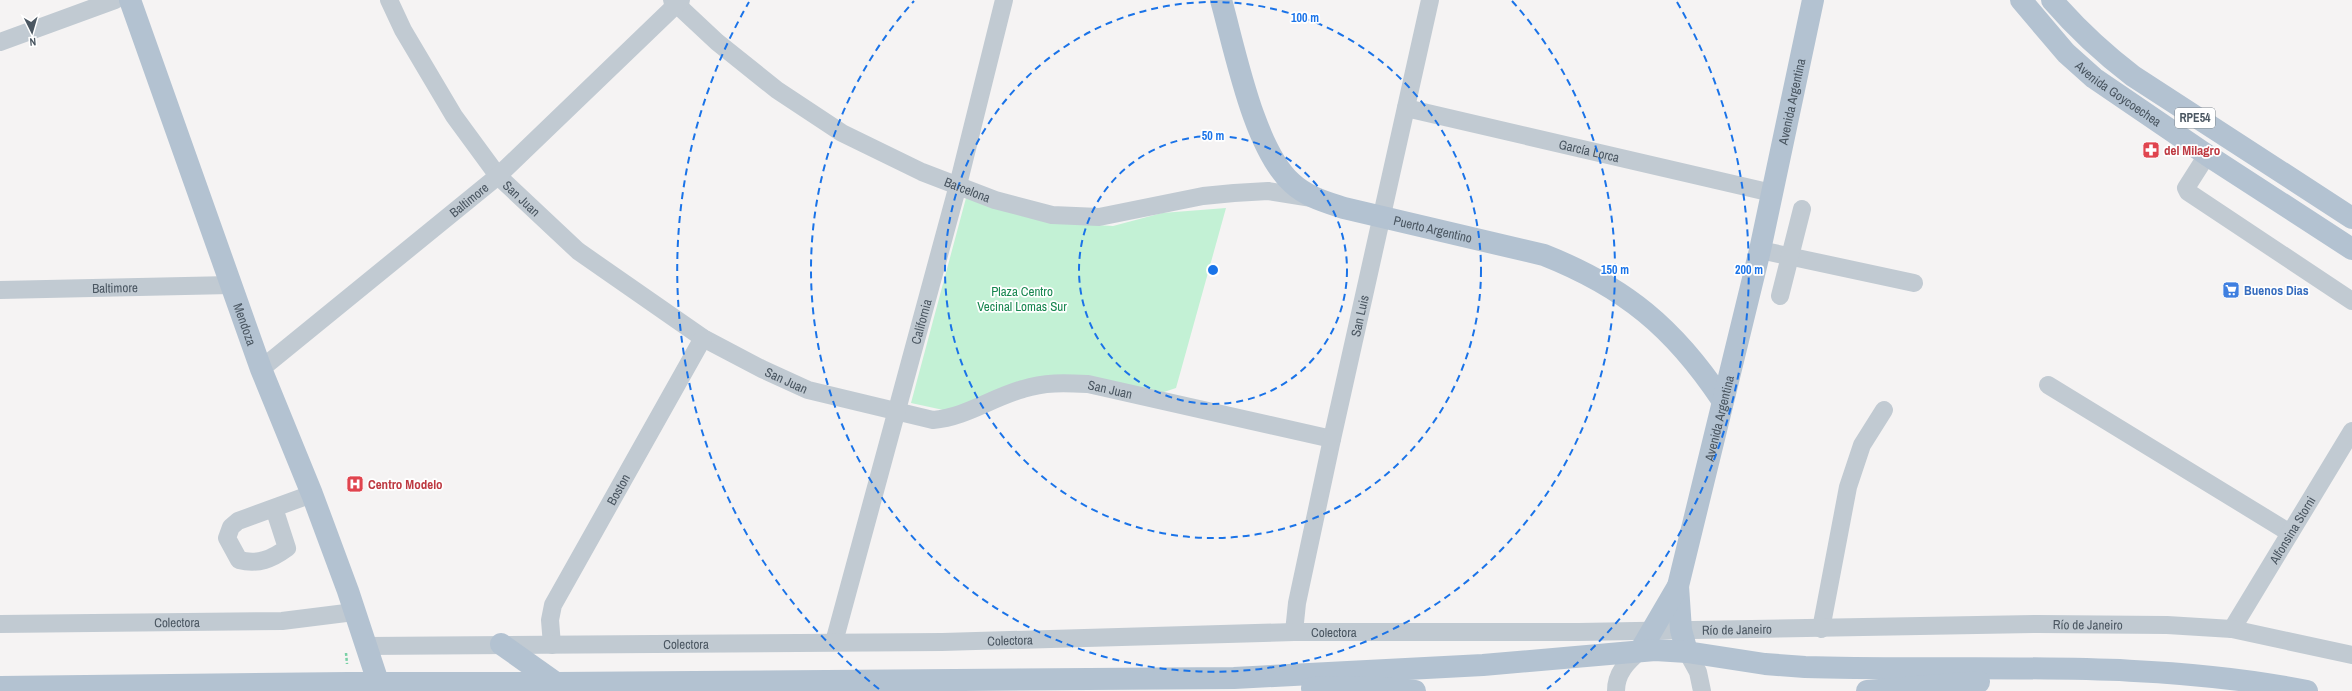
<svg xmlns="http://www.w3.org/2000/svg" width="2352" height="691" font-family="'Archivo Narrow',sans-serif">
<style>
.green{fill:#c3f1d5}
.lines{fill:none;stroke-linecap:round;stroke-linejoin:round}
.path{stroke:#7ad0a6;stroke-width:2.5;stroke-dasharray:3 2;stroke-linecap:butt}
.minor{stroke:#c1cad2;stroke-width:18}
.major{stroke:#b3c2d1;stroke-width:22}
.ring{fill:none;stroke:#1a73e8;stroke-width:2;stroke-dasharray:7 5}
.labels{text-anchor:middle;stroke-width:3.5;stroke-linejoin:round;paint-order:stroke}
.shield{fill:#fff;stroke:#808990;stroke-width:1}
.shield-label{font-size:12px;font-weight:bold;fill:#4a5661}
.street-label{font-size:13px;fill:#4a5661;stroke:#fff}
.health-label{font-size:13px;font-weight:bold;fill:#be3a42;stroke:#fff;text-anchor:start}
.shop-label{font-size:13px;font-weight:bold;fill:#366cbe;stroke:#fff;text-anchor:start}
.park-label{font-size:13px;fill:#17864f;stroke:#fff}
.centre{fill:#1a73e8;stroke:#fff;stroke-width:2}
.ring-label{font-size:12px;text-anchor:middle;font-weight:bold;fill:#1a73e8;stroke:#fff;stroke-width:3.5;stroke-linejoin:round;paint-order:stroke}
</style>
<rect width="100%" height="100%" fill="#f5f3f3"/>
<!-- green -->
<path class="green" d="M966,198L1046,222L1113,226L1162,213L1226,208L1176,388L1158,394L1051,375L948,411L911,403Z"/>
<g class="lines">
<!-- path -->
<path class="path" d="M346,653L347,664"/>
<!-- minor -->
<g class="minor">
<path id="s1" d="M389,0L403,30L454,116L498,176L578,251L703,338L762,369L808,390L933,420C966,417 991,398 1023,389C1045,382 1065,383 1088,384L1332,439"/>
<path id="s2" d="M672,0L717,42L777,90L842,133L922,172L995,200L1052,215L1099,217L1203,196L1234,193L1268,191L1312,198"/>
<path d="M0,42L115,0"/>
<path id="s3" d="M1406,108L1772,193"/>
<path d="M2207,155L2186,188L2188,192L2352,301"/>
<path d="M1760,250L1914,283"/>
<path id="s4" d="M0,290L231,285"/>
<path d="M1780,296L1802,209"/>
<path id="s5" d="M261,369L498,176L681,0"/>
<path d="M2048,385L2290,533"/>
<path d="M274,508L287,548C272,559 258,565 239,560L227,538L231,527L238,521L312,494"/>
<path id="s6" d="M0,624L282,621L354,612"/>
<path d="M1821,629L1848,487L1862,445L1884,410"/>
<path id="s7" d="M2232,629L2352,431"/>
<path id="s8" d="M1294,632L1297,603L1332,439L1430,0"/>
<path id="s9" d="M834,642L958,185L1004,0"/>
<path id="s10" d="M552,645L550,620L553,605L703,338"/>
<path id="s11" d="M365,646L942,642L1294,632H1578L2038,624L2167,625L2232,629L2352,655"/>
<path d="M1687,652L1698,672L1702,691"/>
<path d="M1616,691C1616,673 1627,662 1640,651"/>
</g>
<!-- major -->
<g class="major">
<path id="s12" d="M130,0L261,369L312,494L348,591L381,691"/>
<path id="s13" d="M1221,0C1235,50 1254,149 1292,183C1307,197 1326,202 1344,208L1544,255C1625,287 1674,328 1722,400"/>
<path id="s14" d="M2021,0L2066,53L2094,78L2207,155L2352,249"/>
<path d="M2052,0C2077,29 2103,53 2133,76L2352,218"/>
<path d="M1678,586L1681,630L1687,652"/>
<path d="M501,644L556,683"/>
<path id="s15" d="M1640,651L1678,586L1760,250L1813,0"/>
<path d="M0,687L348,683H556L1234,678L1483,665L1655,650L1687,652L1765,664L1805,667C1973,672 2142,658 2307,691"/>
<path d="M1312,688L1371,687L1415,691"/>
<path d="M1867,691L1979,682"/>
</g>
</g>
<!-- distance rings -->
<g class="ring">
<circle cx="1213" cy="270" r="134"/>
<circle cx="1213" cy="270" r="268"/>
<path d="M1512 1A402 402 0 1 1 914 1"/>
<path d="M879 689A536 536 0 0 1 749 2M1677 2A536 536 0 0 1 1547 689"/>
</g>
<!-- icons -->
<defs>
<g id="pharmacy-square" transform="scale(0.9)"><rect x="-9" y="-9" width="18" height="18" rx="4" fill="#e0444e" stroke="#fff"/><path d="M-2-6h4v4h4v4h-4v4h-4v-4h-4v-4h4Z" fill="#fff"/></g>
<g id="supermarket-square" transform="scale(0.9)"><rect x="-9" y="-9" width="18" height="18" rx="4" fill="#3f7fe0" stroke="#fff"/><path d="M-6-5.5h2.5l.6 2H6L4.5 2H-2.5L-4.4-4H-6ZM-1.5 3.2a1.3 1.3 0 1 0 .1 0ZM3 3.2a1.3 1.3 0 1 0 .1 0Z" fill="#fff"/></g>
<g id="hospital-square" transform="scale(0.9)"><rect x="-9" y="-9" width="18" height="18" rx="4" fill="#e0444e" stroke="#fff"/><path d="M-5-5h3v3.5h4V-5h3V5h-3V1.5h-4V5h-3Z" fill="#fff"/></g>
</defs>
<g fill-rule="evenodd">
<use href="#pharmacy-square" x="2151" y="150"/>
<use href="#supermarket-square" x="2231" y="290"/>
<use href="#hospital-square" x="355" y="484"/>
</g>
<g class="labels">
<!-- shield labels -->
<rect class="shield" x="2175" y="108" width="40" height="20" rx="3"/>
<g class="shield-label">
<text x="2195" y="122">RPE54</text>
</g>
<!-- street labels -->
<g class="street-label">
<text dy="5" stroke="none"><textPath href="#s14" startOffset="136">Avenida Goycoechea</textPath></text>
<text dy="5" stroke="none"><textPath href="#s15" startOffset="573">Avenida Argentina</textPath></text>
<text dy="5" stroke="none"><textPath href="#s3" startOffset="188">García Lorca</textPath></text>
<text dy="5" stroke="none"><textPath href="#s2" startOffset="354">Barcelona</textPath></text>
<text dy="5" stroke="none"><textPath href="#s1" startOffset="240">San Juan</textPath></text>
<text dy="5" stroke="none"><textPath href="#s5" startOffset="268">Baltimore</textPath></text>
<text dy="5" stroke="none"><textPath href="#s13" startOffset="348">Puerto Argentino</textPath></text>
<text dy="5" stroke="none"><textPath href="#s4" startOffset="115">Baltimore</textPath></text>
<text dy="5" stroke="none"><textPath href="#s8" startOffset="323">San Luis</textPath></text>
<text dy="5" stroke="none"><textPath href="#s9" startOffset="332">California</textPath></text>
<text dy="5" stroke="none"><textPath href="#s12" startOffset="344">Mendoza</textPath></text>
<text dy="5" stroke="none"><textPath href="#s1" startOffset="563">San Juan</textPath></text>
<text dy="5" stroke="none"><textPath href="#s1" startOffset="899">San Juan</textPath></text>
<text dy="5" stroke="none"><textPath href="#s15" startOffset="248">Avenida Argentina</textPath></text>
<text dy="5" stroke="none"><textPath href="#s10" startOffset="173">Boston</textPath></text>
<text dy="5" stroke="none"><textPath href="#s7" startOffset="116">Alfonsina Storni</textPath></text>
<text dy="5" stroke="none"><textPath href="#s6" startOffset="177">Colectora</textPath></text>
<text dy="5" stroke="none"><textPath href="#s11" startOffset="1723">Río de Janeiro</textPath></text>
<text dy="5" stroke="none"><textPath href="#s11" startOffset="1372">Río de Janeiro</textPath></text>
<text dy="5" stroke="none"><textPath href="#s11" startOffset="969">Colectora</textPath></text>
<text dy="5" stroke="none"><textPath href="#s11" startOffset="645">Colectora</textPath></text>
<text dy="5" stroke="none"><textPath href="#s11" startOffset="321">Colectora</textPath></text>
</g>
<!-- health labels -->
<g class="health-label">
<text x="2164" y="155">del Milagro</text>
<text x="368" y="489">Centro Modelo</text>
</g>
<!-- shop labels -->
<g class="shop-label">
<text x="2244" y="295">Buenos Dias</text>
</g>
<!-- park labels -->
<g class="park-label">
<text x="1022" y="296">Plaza Centro<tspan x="1022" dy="15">Vecinal Lomas Sur</tspan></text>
</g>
</g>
<circle cx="1213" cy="270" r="6" class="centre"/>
<g class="ring-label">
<text x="1305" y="22">100 m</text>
<text x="1213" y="140">50 m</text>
<text x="1615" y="274">150 m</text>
<text x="1749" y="274">200 m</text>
</g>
<!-- north arrow -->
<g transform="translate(32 32) rotate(175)" stroke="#ffffff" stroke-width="3" paint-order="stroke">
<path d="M0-3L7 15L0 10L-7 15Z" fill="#4a5661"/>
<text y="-6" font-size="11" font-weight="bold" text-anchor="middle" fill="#4a5661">N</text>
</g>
</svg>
